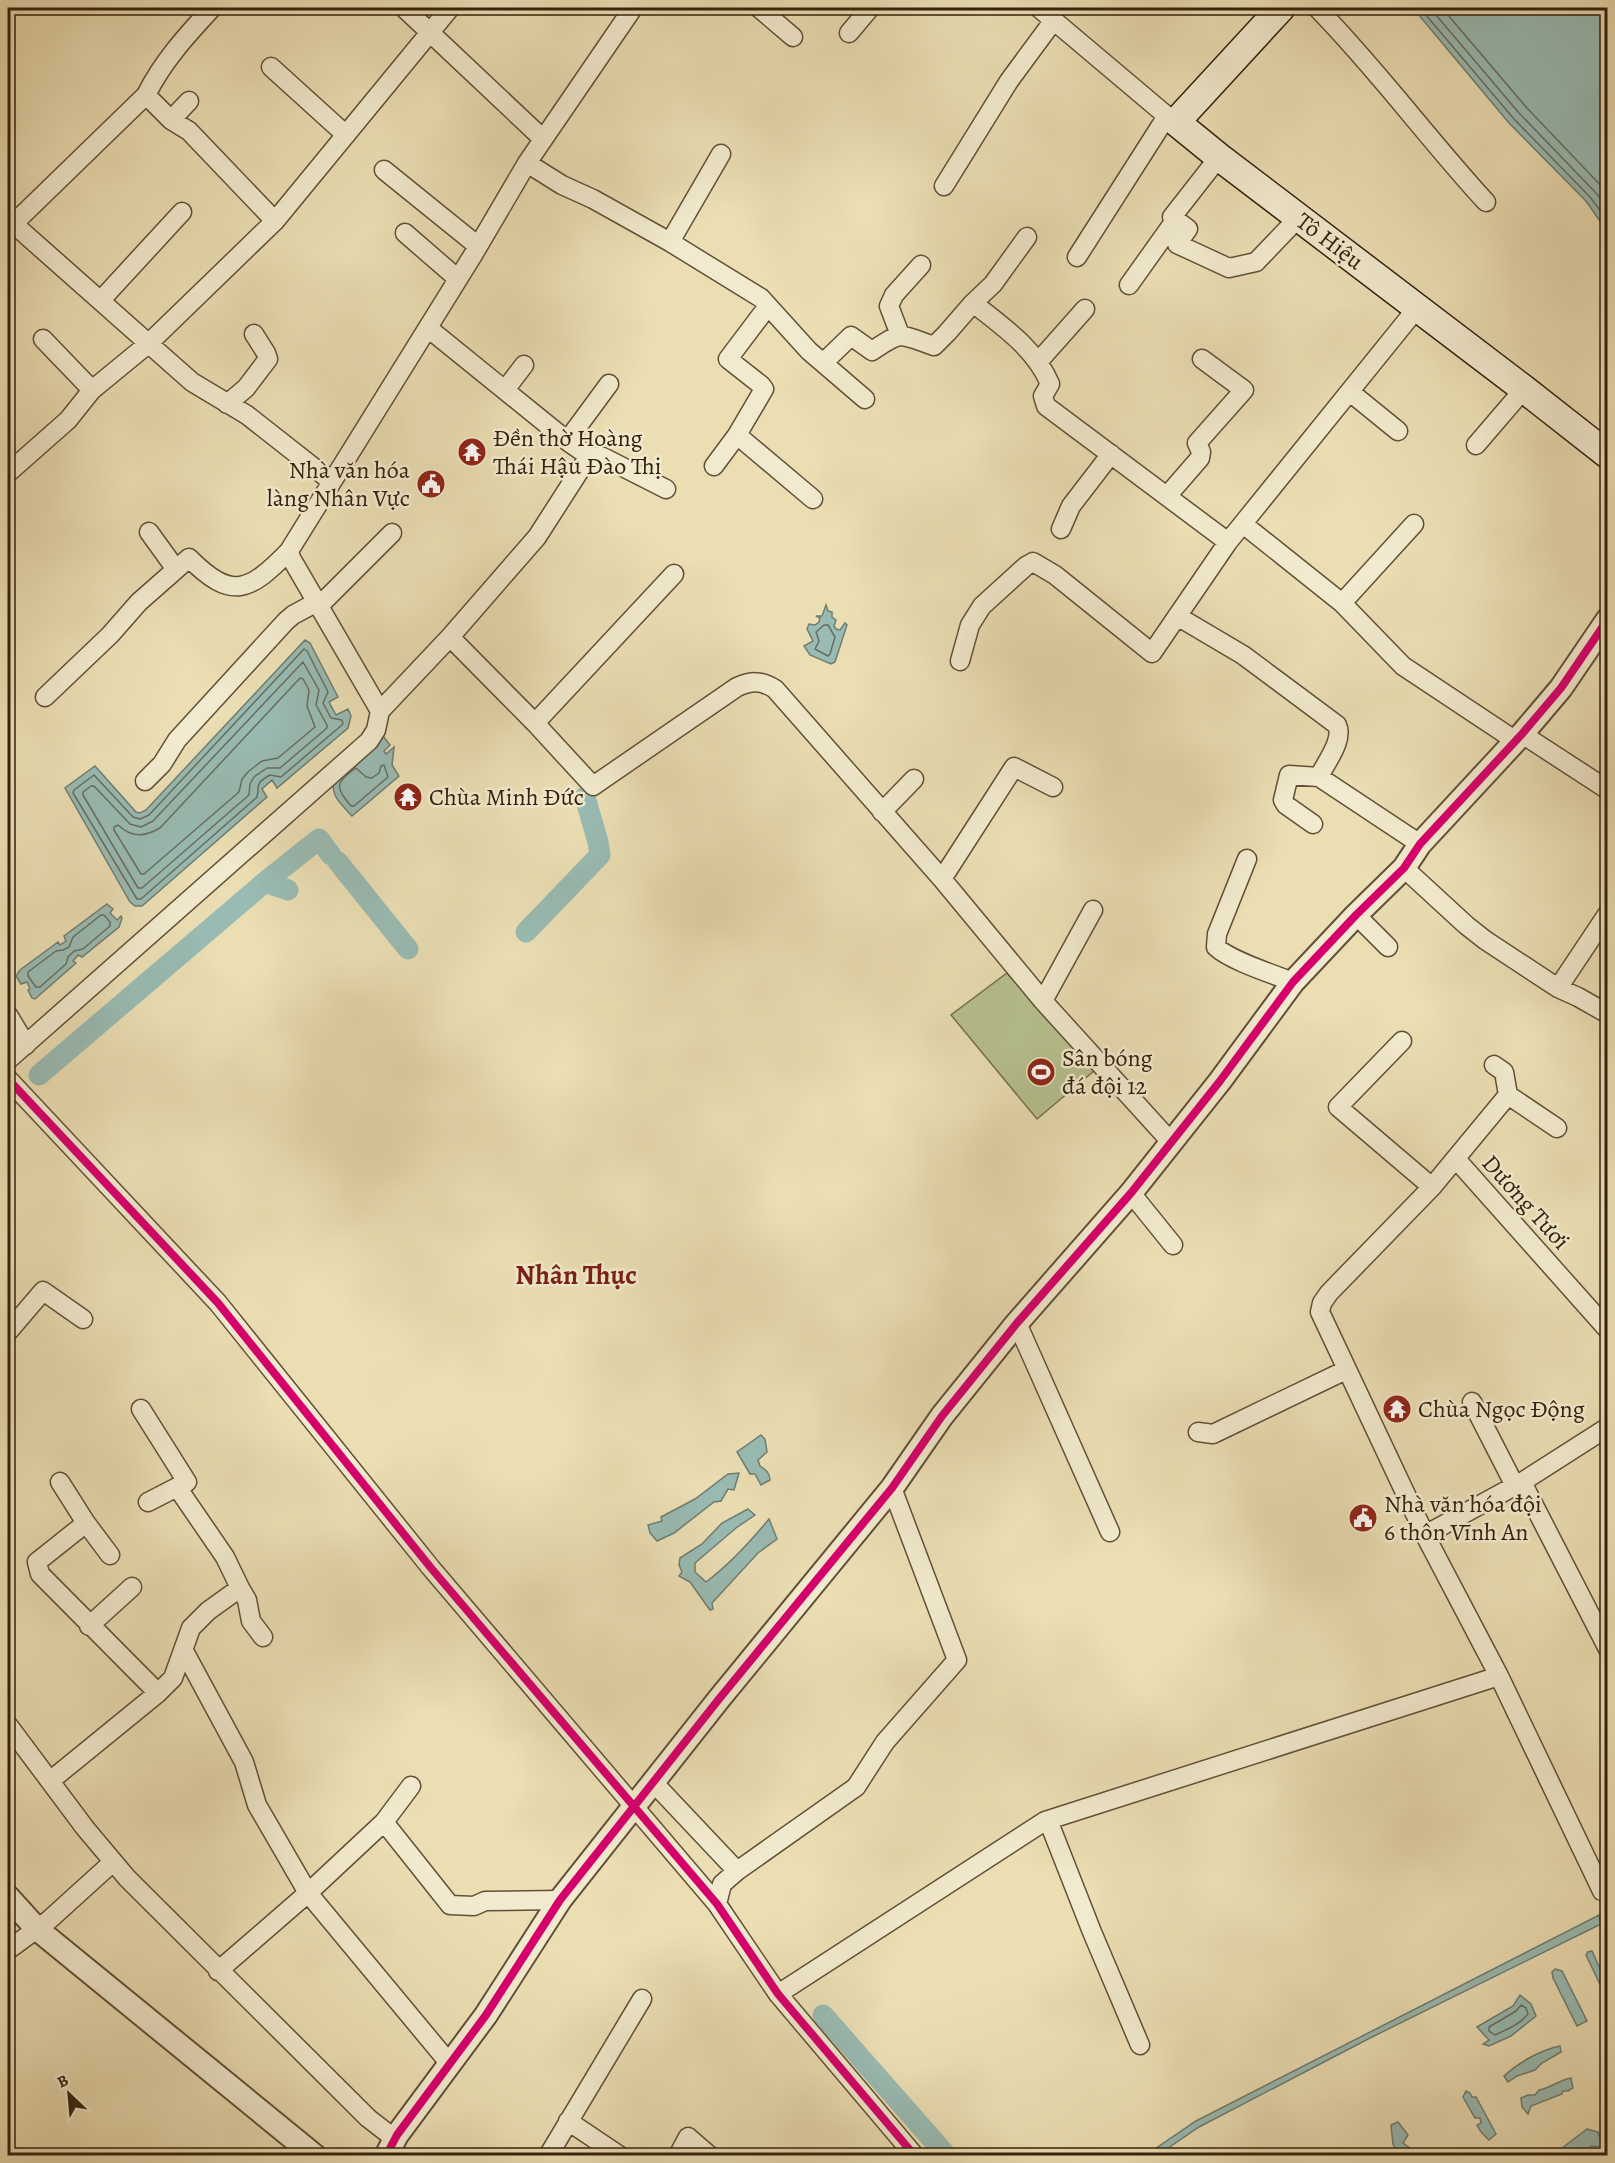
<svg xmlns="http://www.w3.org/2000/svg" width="1615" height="2163" font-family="Alegreya,serif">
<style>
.green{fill:#b6c18e;stroke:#74714e;stroke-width:1.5}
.water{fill:#99bbb3;stroke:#707d71;stroke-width:1.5}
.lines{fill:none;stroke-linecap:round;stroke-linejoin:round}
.shore{stroke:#666e60;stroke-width:1.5}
.canal{stroke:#99bbb3;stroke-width:21}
.minor-casing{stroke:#615037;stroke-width:21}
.tertiary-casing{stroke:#615037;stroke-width:26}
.secondary-casing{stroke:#33210e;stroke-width:30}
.minor{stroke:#f2eace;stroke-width:18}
.tertiary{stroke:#f2eace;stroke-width:22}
.secondary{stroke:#f2eace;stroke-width:27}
.cycleway-casing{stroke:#f2eace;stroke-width:11}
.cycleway{stroke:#d6006c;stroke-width:8}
.labels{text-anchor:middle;stroke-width:5;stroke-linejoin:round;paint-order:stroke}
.street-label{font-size:24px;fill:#33210e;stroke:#f2eace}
.poi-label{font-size:24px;fill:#33210e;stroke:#f2eace;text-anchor:start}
.quarter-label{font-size:27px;font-weight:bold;fill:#7a1f14;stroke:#f2eace}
</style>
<rect width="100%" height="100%" fill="#ebdeb3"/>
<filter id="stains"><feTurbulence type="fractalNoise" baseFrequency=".00333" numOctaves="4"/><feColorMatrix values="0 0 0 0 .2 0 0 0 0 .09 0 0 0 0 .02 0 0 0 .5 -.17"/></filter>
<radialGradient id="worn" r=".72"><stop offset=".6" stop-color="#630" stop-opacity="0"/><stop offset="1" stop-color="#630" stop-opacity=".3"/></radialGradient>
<!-- green -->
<path class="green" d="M1007,973L1094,1071L1037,1119L951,1015Z"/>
<!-- water -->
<path class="water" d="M1413,8H1607V231L1586,201L1509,123Z
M826,605L828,611L832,612V617L836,620L834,626L836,629L840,630L845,623L847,625L835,662L831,664L810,655L804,646L813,641L807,629L809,624L815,625L819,622L820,618L816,616H822Z
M305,640L310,643L338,697L329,702L336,715L348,709L351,716L348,728L277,788L272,780L262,789L267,797L142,906H135L130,902L65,788L95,766L136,812L140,813L146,810Z
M383,736L390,745L384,751L386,754L394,747L392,765L399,776L352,816C341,804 327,793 336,776Z
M107,904L113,909L110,913L117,920L121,916L122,918L119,927L82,957L78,955L73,961L76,963L35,999L32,998L28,990L30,989L27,982L21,984L16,976L20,970L58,942L60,945L66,941L64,936Z
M761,1435L765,1439L767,1452L758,1460L760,1466C766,1470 770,1473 770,1480L761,1485L755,1474H750L737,1452Z
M739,1473L734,1490L728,1489L721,1501L714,1502L674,1533L657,1541L650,1533L648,1525L662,1521L661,1517L695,1499L728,1474Z
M748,1509L755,1515L736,1528L695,1563V1572L706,1582C730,1564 750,1542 769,1519L777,1539L758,1553L712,1603L713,1609L710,1610L690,1582L679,1576L682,1572L679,1565L680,1558L702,1544L722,1523Z
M1599,1915L1601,1924L1370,2038L1199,2127L1158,2155H1146L1196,2121Z
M1592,1951L1607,1984V1999L1586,1955L1588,1952Z
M1555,1969L1562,1971L1587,2021L1577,2026L1553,1978L1552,1972Z
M1520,1995L1531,2004L1536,2016L1511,2036L1489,2046L1483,2044L1489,2040L1477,2027L1513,2006Z
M1560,2046L1561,2052L1542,2063L1535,2070L1517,2076L1508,2082L1504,2076C1519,2062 1541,2050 1560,2046Z
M1571,2078L1573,2088L1568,2091H1563L1562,2094L1531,2106L1528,2114L1522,2107L1521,2098L1528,2095H1535L1539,2090C1551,2088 1559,2080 1571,2078Z
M1466,2091L1470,2093L1472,2097H1476L1496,2134L1489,2140L1481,2132L1477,2125L1481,2123L1480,2118H1475L1463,2097Z
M1398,2122L1408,2135L1403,2143L1415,2152L1416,2155H1398L1393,2144L1391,2125Z
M1587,2129L1598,2132L1603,2147L1592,2146L1578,2155H1553Z"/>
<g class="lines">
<!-- shore -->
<path class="shore" d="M1420,8L1514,119L1590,197L1608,221
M1430,8L1519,113L1595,192L1608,208
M1442,8L1526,107L1608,193
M824,625H828L835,637L830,654L828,656L815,649L819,641L816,632Z
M304,649L307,651L328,692L323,703L331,718L342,720L343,724L281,777L270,775C254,784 260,784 257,797L141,899H137L73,793L74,790L94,775L133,817L140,819L149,815Z
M303,662L319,690L316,705L327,725V728L280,768H267L254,777L250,784L249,795L142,888H138L83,795V792L91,786H94L130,824L141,827L153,821Z
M300,678L303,679L309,690L307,706L315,727L278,758L262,761L249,771L242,779L239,792L144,874H141L114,830V827L118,825C132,838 144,837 160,828Z
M384,765L388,777L354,806H351C334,787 336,782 356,768L366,777L372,778L379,773L381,766Z
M101,915H104L110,922V926L83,949L74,951L68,957L66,964L40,987H36L28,976V972L56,951L63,950L69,947L73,937Z
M1521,2005L1526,2008L1528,2014C1519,2025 1508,2029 1495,2035L1489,2031V2027L1516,2011Z"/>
<!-- canal -->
<path class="canal" d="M338,862L408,949
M265,882L319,839L331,855
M526,932L600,855L598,842L585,797
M39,1075L265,882L288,890
M823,2015L947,2156"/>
<!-- minor casing -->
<g class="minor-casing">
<path id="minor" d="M404,8L543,139
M759,8L793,37
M1039,8L1167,116L1176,122
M1317,8C1377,69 1428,139 1486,202
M849,33L870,8
M271,67L346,135
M146,95L171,120L189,131L275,221
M171,120L189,101
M1219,157L1172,217L1188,229L1177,244L1229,268L1256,262L1299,217
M527,163L562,185L593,199L670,242L761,298L809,351L823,363L851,336L872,351C903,330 899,334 934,346L947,333L973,303C1002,326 1035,348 1050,384L1043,396L1046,406L1228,542
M384,170L478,246
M944,186L1009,81L1054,20
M8,219L192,382L247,415L331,481
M8,229L146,95C163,61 187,35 212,8
M405,233L458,279
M670,242L721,154
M1077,257L1167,116
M1129,285L1176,219
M101,300L182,212
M973,303L993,284L1027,237
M768,306L728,359L761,385L764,389L737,435L813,499
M428,328L570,443L589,456L603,457L666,489
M900,335L889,306L894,295L921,265
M43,339L92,390
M1038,362L1085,309
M823,363L865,399
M505,390L524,365
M1350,392L1398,431
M227,404L246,388L268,359L266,353L254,334
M567,441L609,384
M1476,445L1524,389
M714,466L737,435
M8,473L68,420L92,390L148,344L275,221L450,8
M1167,496L1200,458L1201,452L1197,443L1244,390L1202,359
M1243,524L1342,603L1403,666L1516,741
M1061,529L1071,506L1111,454
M149,532L175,568
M289,551L291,558L380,711
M1342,603L1414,524
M319,606L392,533
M1177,616L1243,655L1337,725C1344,740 1326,762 1319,777L1420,844
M450,637L535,723L593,786L737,687C751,681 761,680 775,689L942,879L1043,1001L1171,1142
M960,661L970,625L982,606L1026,566L1033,562L1055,575L1152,653L1228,542L1417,308
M45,697L110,635L139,602L189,558C232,601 249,592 289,551L473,255L527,163L633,8
M535,723L674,574
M1522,734L1608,790
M145,781L162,764L177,740L286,621L293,615L317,602
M882,812L914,779
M1313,824L1286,805L1283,800L1289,775L1319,777
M1247,859L1217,934L1216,947C1231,961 1273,974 1293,982
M1404,868L1466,925L1485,940L1558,988L1578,997L1608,1014
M942,879L1014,767L1053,787
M1356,915L1388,947
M1558,988L1608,913
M1043,1001L1093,910
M8,1015L26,1045
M1402,1041L1338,1107L1432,1187
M8,1060L369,741L376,730L380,711L450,637L537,537L589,456
M1494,1065L1504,1072L1508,1095
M8,1079L218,1303L431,1568L717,1904L778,1994L915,2156
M1557,1128L1508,1095L1432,1187L1329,1293L1322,1303L1320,1312L1425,1535L1499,1676L1602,1891L1608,1892
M1456,1159L1608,1330
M1131,1193L1173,1245
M1017,1323L1110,1532
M8,1332L43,1291L83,1319
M1472,1402L1515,1486
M141,1409L187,1482L148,1502
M1198,1432L1213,1434L1346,1370
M1522,1482L1608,1649
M177,1487L225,1557L240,1588
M86,1523L110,1555
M1425,1535L1522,1482L1608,1427
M89,1626L132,1587
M184,1651L244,1762L257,1805L308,1893L450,2064
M158,1693L173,1678L191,1628L208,1611L240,1588L247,1600L251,1621L263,1637
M8,1725L85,1828L127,1878L368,2118L395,2139
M50,1781L158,1693L40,1574L37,1562L86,1523L60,1482
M653,1782L737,1871
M1048,1820L1092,1932L1140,2045
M384,1822L450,1905L474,1906L485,1901L560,1900
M717,1904L722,1884L737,1871L856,1787L885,1742L957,1660L892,1488
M8,1950L49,1920L113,1862
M218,1971L308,1893L384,1822L411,1786
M778,1994L1045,1821L1499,1676
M568,2121L620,2156
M548,2156L642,1999
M678,2156L688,2137L710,2156"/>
</g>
<!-- tertiary casing -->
<g class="tertiary-casing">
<path id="tertiary" d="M8,1897L37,1929L315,2156
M386,2156L397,2135L486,2015L560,1900L719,1699L892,1488L942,1416L1017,1323L1131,1193L1220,1081L1293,982L1356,915L1404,868L1420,844L1522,734L1561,688L1608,619"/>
</g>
<!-- secondary casing -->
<g class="secondary-casing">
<path id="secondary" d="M1281,8L1176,122L1219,157L1524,389L1608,455"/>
</g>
<!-- minor -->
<use href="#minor" class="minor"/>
<!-- tertiary -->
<use href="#tertiary" class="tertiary"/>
<!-- secondary -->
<use href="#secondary" class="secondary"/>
<!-- cycleway casing -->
<g class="cycleway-casing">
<path id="cycleway" d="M8,1079L218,1303L431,1568L717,1904L778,1994L915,2156
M386,2156L397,2135L486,2015L560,1900L719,1699L892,1488L942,1416L1017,1323L1131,1193L1220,1081L1293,982L1356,915L1404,868L1420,844L1522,734L1561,688L1608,619"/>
</g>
<!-- cycleway -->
<use href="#cycleway" class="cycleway"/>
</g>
<!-- icons -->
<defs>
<g id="temple-disc" transform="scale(1.5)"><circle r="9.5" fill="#8f2418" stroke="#f2eace"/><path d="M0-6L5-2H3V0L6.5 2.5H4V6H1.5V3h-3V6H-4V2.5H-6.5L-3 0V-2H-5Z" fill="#fff"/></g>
<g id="civic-disc" transform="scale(1.5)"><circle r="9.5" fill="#8f2418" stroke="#f2eace"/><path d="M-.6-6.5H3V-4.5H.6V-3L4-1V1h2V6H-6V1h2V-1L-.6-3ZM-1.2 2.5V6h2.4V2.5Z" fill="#fff"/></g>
<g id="stadium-disc" transform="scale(1.5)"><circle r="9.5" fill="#8f2418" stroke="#f2eace"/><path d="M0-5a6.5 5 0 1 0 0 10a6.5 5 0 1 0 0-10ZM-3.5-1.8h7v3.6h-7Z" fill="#fff"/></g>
</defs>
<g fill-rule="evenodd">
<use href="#temple-disc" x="472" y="452"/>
<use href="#civic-disc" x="431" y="484"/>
<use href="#temple-disc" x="408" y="797"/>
<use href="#stadium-disc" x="1041" y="1072"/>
<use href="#temple-disc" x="1397" y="1409"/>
<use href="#civic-disc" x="1363" y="1518"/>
</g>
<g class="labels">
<!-- street labels -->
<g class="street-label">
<text transform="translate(1330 241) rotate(37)" y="8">Tô Hiệu</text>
<text transform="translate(1526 1202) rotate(48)" y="8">Dương Tươi</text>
</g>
<!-- poi labels -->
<g class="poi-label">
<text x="493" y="446">Đền thờ Hoàng<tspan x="493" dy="28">Thái Hậu Đào Thị</tspan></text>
<text x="410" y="478" text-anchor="end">Nhà văn hóa<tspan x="410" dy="28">làng Nhân Vực</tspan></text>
<text x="429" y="805">Chùa Minh Đức</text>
<text x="1062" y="1066">Sân bóng<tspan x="1062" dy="28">đá đội 12</tspan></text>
<text x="1418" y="1417">Chùa Ngọc Động</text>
<text x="1384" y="1512">Nhà văn hóa đội<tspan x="1384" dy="28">6 thôn Vĩnh An</tspan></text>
</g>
<!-- quarter labels -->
<g class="quarter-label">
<text x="576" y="1284">Nhân Thục</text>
</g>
</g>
<!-- margin -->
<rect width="1615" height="2163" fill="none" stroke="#ebdeb3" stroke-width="30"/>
<rect x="9" y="9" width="1597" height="2145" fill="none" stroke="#33210e" stroke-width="3"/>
<rect x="15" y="15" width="1585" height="2133" fill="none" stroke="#33210e" stroke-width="1.5"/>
<!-- north arrow -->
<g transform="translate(69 2094) rotate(334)" stroke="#f2eace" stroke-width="4.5" paint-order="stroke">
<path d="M0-4.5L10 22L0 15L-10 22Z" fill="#33210e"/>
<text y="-9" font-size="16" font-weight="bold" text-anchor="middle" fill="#33210e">B</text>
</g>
<rect width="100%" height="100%" filter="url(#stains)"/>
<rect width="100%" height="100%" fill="url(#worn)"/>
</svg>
